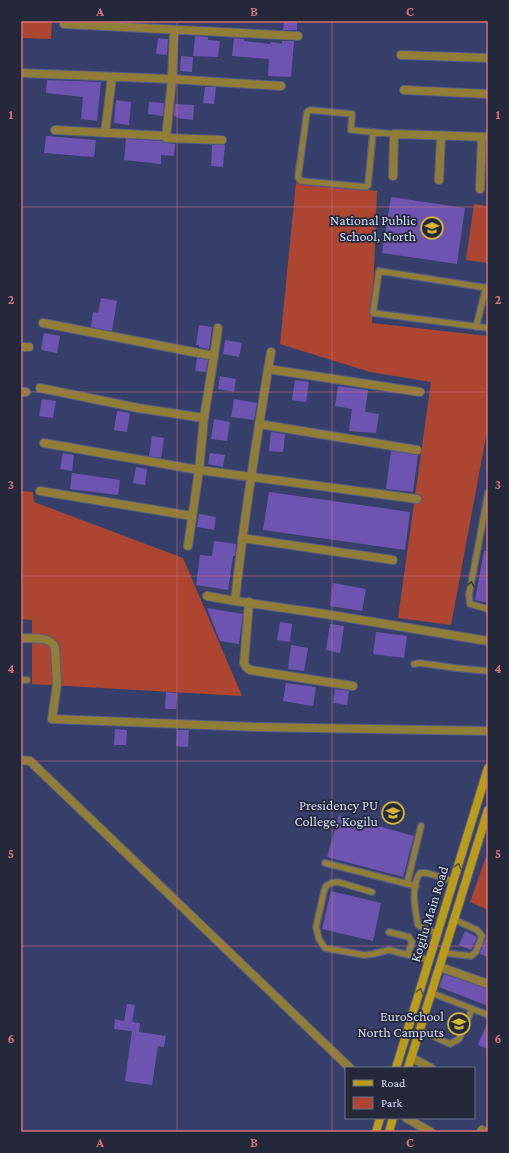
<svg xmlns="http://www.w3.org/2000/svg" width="509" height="1153" font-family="'Crimson Pro',serif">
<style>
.green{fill:#ac4631}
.building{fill:#6e54b1}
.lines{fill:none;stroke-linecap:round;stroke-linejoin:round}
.lane-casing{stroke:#535c84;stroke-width:8}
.street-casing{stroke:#535c84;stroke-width:10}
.secondary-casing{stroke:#535c84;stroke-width:10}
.lane{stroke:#907d38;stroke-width:5.5}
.street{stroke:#907d38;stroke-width:8}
.secondary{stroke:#bb9c17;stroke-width:8}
.oneway{stroke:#3e3d3a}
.oneway2{stroke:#60562d}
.grid{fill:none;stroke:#d6717b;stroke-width:1;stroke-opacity:0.55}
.labels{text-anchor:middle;stroke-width:3.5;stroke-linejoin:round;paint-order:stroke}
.poi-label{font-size:14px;fill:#d6def8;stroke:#23283b;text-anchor:end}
.street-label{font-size:14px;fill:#d6def8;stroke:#23283b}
.neatline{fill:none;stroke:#d6717b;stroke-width:1.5}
.grid-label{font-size:13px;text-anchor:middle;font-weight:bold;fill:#d6717b}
</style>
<rect width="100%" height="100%" fill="#363f6a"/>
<!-- green -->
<path class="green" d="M21,21H52L51,39L21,38Z
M296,182L377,191L372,323L488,336V426L451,625L398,618L431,382L370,372L280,344Z
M474,204L488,206V263L466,260Z
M21,491L33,492L34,502L183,558L242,696L32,684V620L21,619Z
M486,857L488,858V910L470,902Z"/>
<!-- building -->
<path class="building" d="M284,21H297V30H283Z
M195,36L208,37V40L220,41L218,57L193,56Z
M158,38L168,39L167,55L156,54Z
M234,38L244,39V41L270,44L271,42L282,44V41H294L291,77L268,76L269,59L232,56Z
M181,56L193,57L192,72L180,71Z
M47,80L101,82L97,121L81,119L83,97L46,93Z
M205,87H216L214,104L203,103Z
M116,100L131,102L129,125L114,123Z
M149,102L164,103L163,116L148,114Z
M175,104L194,105L193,120L177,118V117L174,116Z
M46,136L96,140L94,157L44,153Z
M126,139L162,141L165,143L175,144L174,156L161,155V164L124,160Z
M212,145H225L223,167L211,166Z
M391,197L465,208L457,264L382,253Z
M101,298L117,301L112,331L91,327L93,312L98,313Z
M199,325L212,327L209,349L199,347V345H196Z
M44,333L60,336L57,353L41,350Z
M225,340L242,343L239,357L223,354Z
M197,358L208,360L206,372L195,371Z
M220,376L236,379L234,392L218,389Z
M295,380L309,382L306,402L292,400Z
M338,386L368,390L365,412L379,414L376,433L349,431L352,409L335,406Z
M42,399L56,401L53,418L39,416Z
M234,399L257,403L254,420L231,417Z
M117,411L130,413L127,432L114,430Z
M214,419L230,422L227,441L211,439Z
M271,432L285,434L283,452L269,451Z
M152,436L164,438L161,458L149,456Z
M391,451L418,455L413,492L386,489Z
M63,453L74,455L72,471L60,469Z
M210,453L225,455L223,467L208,464Z
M136,467L147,469L145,485L133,483Z
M72,473L120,480L118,495L70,489Z
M269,492L410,512L405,550L263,530Z
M199,514L216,517L214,530L197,527Z
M214,541L236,544L235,556H233L228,590L196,585L200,555L212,556Z
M484,551H488V603L475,600Z
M333,583L366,589L362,611L330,606Z
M207,608L243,614L239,644L220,641Z
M280,622L292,624L290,642L277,640Z
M330,624L344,626L340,653L326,650Z
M376,632L407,636L404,658L373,654Z
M291,645L308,648L304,671L288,669Z
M286,683L316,687L313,706L283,701Z
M335,689L349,691L347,705L333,703Z
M166,692L177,693L176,709H165Z
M115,729L127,730L126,745H114Z
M177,730H189L188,747L176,746Z
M339,815L414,836L403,877L327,857Z
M331,891L381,903L373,941L322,929Z
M465,931L477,937L471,950L459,945Z
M485,939L488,941V957L480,954Z
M444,974L488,989V1006L439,987Z
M127,1004L135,1005L132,1022L140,1023L139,1032L114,1029L115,1019L124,1021Z
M488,1021V1049L478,1045Z
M132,1031L166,1036L164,1047L158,1046L152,1085L125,1081Z"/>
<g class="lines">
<!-- lane casing -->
<g class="lane-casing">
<path id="lane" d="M373,132L368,185L366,187L301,181L298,177L307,112L310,110L352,114L351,130L394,134
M488,288L379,271L373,313L488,328
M476,327L486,287
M488,493L469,595L470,604L488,609
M414,664L420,663L455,668L488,671
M21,680H27
M325,863L416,886
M407,884L421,826
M372,892L338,882L331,883L326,886L324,891L316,927L319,939L325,948L364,955L373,954L389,950L429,960
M389,932L409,937L412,942L408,954
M437,933L423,928L418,925C415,911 411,885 420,873H427L453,881
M445,953L471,956L476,952L482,936L477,930L455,920
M432,993L488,1015
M420,1030L450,1044L459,1039L472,1009"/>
</g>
<!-- street casing -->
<g class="street-casing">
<path id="street" d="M64,24L298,36
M174,30L172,79L166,138L222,140
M401,55L488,58
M21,73L172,79L281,86
M404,90L488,94
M55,130L166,136
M105,133L112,77
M393,176L394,134L488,137
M439,180L441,136
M480,189L482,137
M21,347H29
M214,356L218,328
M268,369L420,392
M40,388L138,408L204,418L214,356L43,323
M21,392H26
M259,424L417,450
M44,443L199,470L417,499
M40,491L192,516
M242,538L393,560
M188,546L199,470L204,418
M207,596L235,601C244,517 257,435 271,352
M235,601L325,614L488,641
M249,602L244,663L246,667L250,670L353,686
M21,638C33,639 49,636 55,647L57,684L52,719L256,727L488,731
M21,760L30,761L350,1068
M440,967L488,984
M412,1058L431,1068
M406,1118L431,1132
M481,1132L482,1130L486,1132"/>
</g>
<!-- secondary casing -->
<g class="secondary-casing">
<path id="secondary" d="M396,1068L488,768
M408,1068L488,810
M376,1132L380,1118
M389,1132L393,1118"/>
</g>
<!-- lane -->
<use href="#lane" class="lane"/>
<!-- street -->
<use href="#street" class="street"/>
<!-- secondary -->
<use href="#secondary" class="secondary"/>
</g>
<!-- one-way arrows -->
<defs><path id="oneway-chevron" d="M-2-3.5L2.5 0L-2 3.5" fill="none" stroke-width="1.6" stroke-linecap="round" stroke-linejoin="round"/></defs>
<use class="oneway" href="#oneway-chevron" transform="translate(471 584) rotate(-79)"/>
<g class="oneway2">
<use href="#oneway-chevron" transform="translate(458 866) rotate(-73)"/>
<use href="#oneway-chevron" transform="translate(420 991) rotate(-73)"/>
</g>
<!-- grid -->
<path class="grid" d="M177,21V1132M332,21V1132M21,207H488M21,392H488M21,576H488M21,761H488M21,946H488"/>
<!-- icons -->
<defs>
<g id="school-ring" transform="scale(1.15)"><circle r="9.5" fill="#23283b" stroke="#d6b534" stroke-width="1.5"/><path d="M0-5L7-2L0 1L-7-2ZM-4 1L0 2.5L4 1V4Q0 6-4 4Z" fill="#d6b534"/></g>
<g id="university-ring" transform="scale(1.15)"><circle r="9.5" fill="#23283b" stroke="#d6b534" stroke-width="1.5"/><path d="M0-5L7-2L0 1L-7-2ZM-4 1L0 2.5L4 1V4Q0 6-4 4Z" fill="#d6b534"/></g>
</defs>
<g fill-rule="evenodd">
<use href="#school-ring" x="432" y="228"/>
<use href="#university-ring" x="393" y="813"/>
<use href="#school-ring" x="459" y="1024"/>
</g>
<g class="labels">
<!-- poi labels -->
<g class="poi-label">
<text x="416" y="225">National Public<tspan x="416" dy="16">School, North</tspan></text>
<text x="378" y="810">Presidency PU<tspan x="378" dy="16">College, Kogilu</tspan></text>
<text x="444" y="1021">EuroSchool<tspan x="444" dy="16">North Camputs</tspan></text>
</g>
<!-- street labels -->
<g class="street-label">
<text transform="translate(429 914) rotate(-73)" y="5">Kogilu Main Road</text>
</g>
</g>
<!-- border -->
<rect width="509" height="1153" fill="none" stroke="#23283b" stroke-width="44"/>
<!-- legend -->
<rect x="345" y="1067" width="130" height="52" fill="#23283b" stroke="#6b7187"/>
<rect x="353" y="1080" width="20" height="6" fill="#bb9c17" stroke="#6b7187"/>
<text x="381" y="1087" font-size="12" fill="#d6def8">Road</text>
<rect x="353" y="1097" width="20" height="12" fill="#ac4631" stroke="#6b7187"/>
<text x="381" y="1107" font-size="12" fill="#d6def8">Park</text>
<rect x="22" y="22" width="465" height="1109" class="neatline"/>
<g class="grid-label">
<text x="100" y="16">A</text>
<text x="254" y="16">B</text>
<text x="410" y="16">C</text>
<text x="11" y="119">1</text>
<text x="498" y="119">1</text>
<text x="11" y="304">2</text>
<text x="498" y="304">2</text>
<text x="11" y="489">3</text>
<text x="498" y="489">3</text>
<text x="11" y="673">4</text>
<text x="498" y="673">4</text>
<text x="11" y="858">5</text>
<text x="498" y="858">5</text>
<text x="11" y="1043">6</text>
<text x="498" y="1043">6</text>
<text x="100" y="1147">A</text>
<text x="254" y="1147">B</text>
<text x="410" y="1147">C</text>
</g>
</svg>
